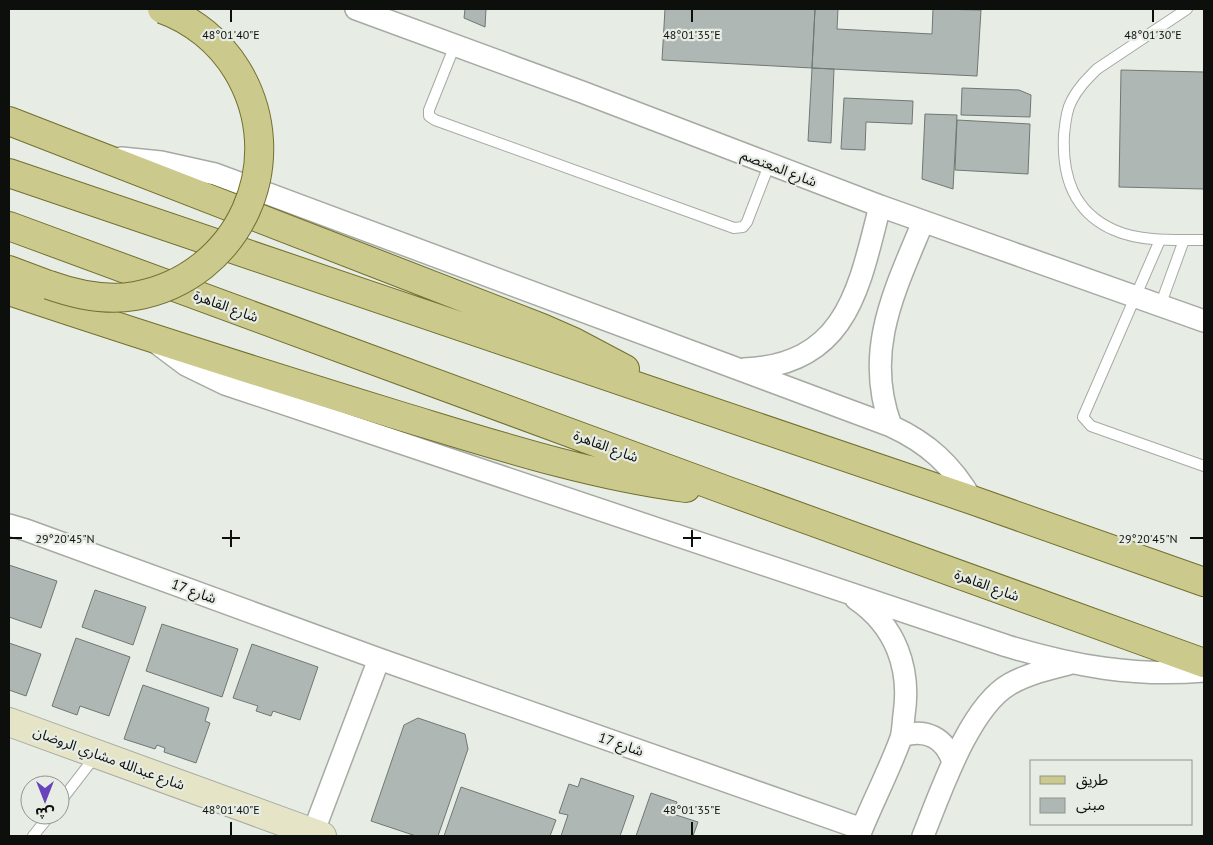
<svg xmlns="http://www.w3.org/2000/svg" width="1213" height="845" font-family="'PT Sans','Noto Sans Arabic',sans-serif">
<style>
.building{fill:#aeb7b3;stroke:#6f7874}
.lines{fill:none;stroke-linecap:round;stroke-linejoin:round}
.lane-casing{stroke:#a5aaa3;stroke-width:12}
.street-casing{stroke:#a5aaa3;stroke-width:24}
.secondary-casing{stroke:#a5aaa3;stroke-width:30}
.primary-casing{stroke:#72702e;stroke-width:30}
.lane{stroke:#fff;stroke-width:10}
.street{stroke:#fff;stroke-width:21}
.secondary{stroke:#e5e4c6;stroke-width:28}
.primary{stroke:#cbc98c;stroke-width:28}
.primary-bridge-casing{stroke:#72702e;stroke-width:30;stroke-linecap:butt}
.primary-bridge{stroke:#cbc98c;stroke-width:28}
.ticks{fill:none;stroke:#0d0f0c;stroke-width:2}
.labels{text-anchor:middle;stroke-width:4.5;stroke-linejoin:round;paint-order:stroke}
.street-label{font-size:14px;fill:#0d0f0c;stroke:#e7ede5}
.ticks-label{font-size:12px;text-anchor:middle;fill:#0d0f0c;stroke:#e7ede5;stroke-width:4.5;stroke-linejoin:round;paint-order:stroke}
</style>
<rect width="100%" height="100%" fill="#e7ede5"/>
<!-- building -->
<path class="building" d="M465,9H486L485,27L464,18Z
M665,9H815L812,68L662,60Z
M815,9H838L837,29L932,34L933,9L981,10L977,76L812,68Z
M812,68L834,69L831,143L808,141Z
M1121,70L1204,72V189L1119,187Z
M962,88L1019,90L1031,95L1030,117L961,115Z
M844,98L913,101L912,124L866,122L865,150L841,149Z
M925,114L957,115L953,189L922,179Z
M957,120L1030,124L1028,174L955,170Z
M9,565L57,581L41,628L9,617Z
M95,590L146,607L133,645L82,627Z
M162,624L238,649L222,697L146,671Z
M76,638L130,657L109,716L80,706L77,715L52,706Z
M9,643L41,654L26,696L9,690Z
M252,644L318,667L300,720L273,711L271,716L256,711L258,706L233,698Z
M143,685L209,708L205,721L210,723L196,763L164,752L165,748L157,745L155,749L124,739Z
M418,718L465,734L468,749L438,836H416L371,821L404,725Z
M581,778L634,796L620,836H561L568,815L559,813L569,784L578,787Z
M461,787L556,820L550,836H444Z
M651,793L677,802L673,814L698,822L693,836H636Z"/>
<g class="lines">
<!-- lane casing -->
<g class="lane-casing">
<path id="lane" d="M1187,9L1097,69C1087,79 1077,89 1071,102C1066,111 1065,125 1064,135C1062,176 1073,212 1114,230C1141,242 1175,240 1204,240
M455,45L429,110V116L435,120L734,228L743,227L747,222L769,165
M1160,240L1083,417L1091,426L1204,466
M1160,306L1184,240
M60,802L97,754
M33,836L50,815"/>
</g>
<!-- street casing -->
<g class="street-casing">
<path id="street" d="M356,9L582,92L880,206L1204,321
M121,158L161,162L215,174L891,426C928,443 952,465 972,500
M158,344L186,365L225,384L1007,646C1074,666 1134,677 1204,671
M744,369C847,365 859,288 880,206
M891,426C863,351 895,290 923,222
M9,525L26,530L379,659L862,829
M856,599C896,626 911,669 904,715C903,723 903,731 901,738C889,771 872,803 859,836
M902,736C926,728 945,738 953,762
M313,833L379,659
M923,836C940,794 969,707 1010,684C1028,674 1048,669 1068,664"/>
</g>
<!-- secondary casing -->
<g class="secondary-casing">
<path id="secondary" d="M9,722L322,836"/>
</g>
<!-- primary casing -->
<g class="primary-casing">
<path id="primary" d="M9,121L542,328L574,342L625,369
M9,173L972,500L1204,582
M9,226L728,491L1204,663
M9,270L49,285
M9,291C138,334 267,375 397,415C493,444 587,475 686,488"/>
</g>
<!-- lane -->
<use href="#lane" class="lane"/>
<!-- street -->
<use href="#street" class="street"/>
<!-- secondary -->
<use href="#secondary" class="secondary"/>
<!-- primary -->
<use href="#primary" class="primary"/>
<!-- primary-bridge casing -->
<g class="primary-bridge-casing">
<path id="primary-bridge" d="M49,285C77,295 106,301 135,296C240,277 292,161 237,70C220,42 193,20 162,9"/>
</g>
<!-- primary-bridge -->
<use href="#primary-bridge" class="primary-bridge"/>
</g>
<!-- ticks -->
<path class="ticks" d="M231,10V22M692,10V22M1153,10V22M231,530V547M692,530V547M10,538H22M222,538H240M683,538H701M1190,538H1203M231,822V835M692,822V835"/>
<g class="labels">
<!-- street labels -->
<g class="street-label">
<text transform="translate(779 168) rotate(21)" y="5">شارع المعتصم</text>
<text transform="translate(226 306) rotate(20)" y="5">شارع القاهرة</text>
<text transform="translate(606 446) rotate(20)" y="5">شارع القاهرة</text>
<text transform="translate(987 585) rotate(20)" y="5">شارع القاهرة</text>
<text transform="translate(194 591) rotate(20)" y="5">شارع 17</text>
<text transform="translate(621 744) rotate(19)" y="5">شارع 17</text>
<text transform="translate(109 758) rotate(20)" y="5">شارع عبدالله مشاري الروضان</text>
</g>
</g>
<g class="ticks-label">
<text x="231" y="39">48°01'40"E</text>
<text x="692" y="39">48°01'35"E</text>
<text x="1153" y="39">48°01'30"E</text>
<text x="1148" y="543">29°20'45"N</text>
<text x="65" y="543">29°20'45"N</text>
<text x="231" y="814">48°01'40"E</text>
<text x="692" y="814">48°01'35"E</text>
</g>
<!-- border -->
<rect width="1213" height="845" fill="none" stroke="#0d0f0c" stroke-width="20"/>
<!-- legend -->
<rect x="1030" y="760" width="162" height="65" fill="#e7ede5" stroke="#90948e"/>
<rect x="1040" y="776" width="25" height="8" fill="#cbc98c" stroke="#90948e"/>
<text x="1076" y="785" font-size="15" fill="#0d0f0c">طريق</text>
<rect x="1040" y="798" width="25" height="15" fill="#aeb7b3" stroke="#90948e"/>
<text x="1076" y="810" font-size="15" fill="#0d0f0c">مبنى</text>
<!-- north arrow -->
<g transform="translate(45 800) rotate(180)"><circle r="24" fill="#e7ede5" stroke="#90948e"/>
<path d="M0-4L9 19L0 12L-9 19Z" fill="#6843bb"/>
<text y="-8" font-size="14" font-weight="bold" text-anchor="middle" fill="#0d0f0c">ش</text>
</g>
</svg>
